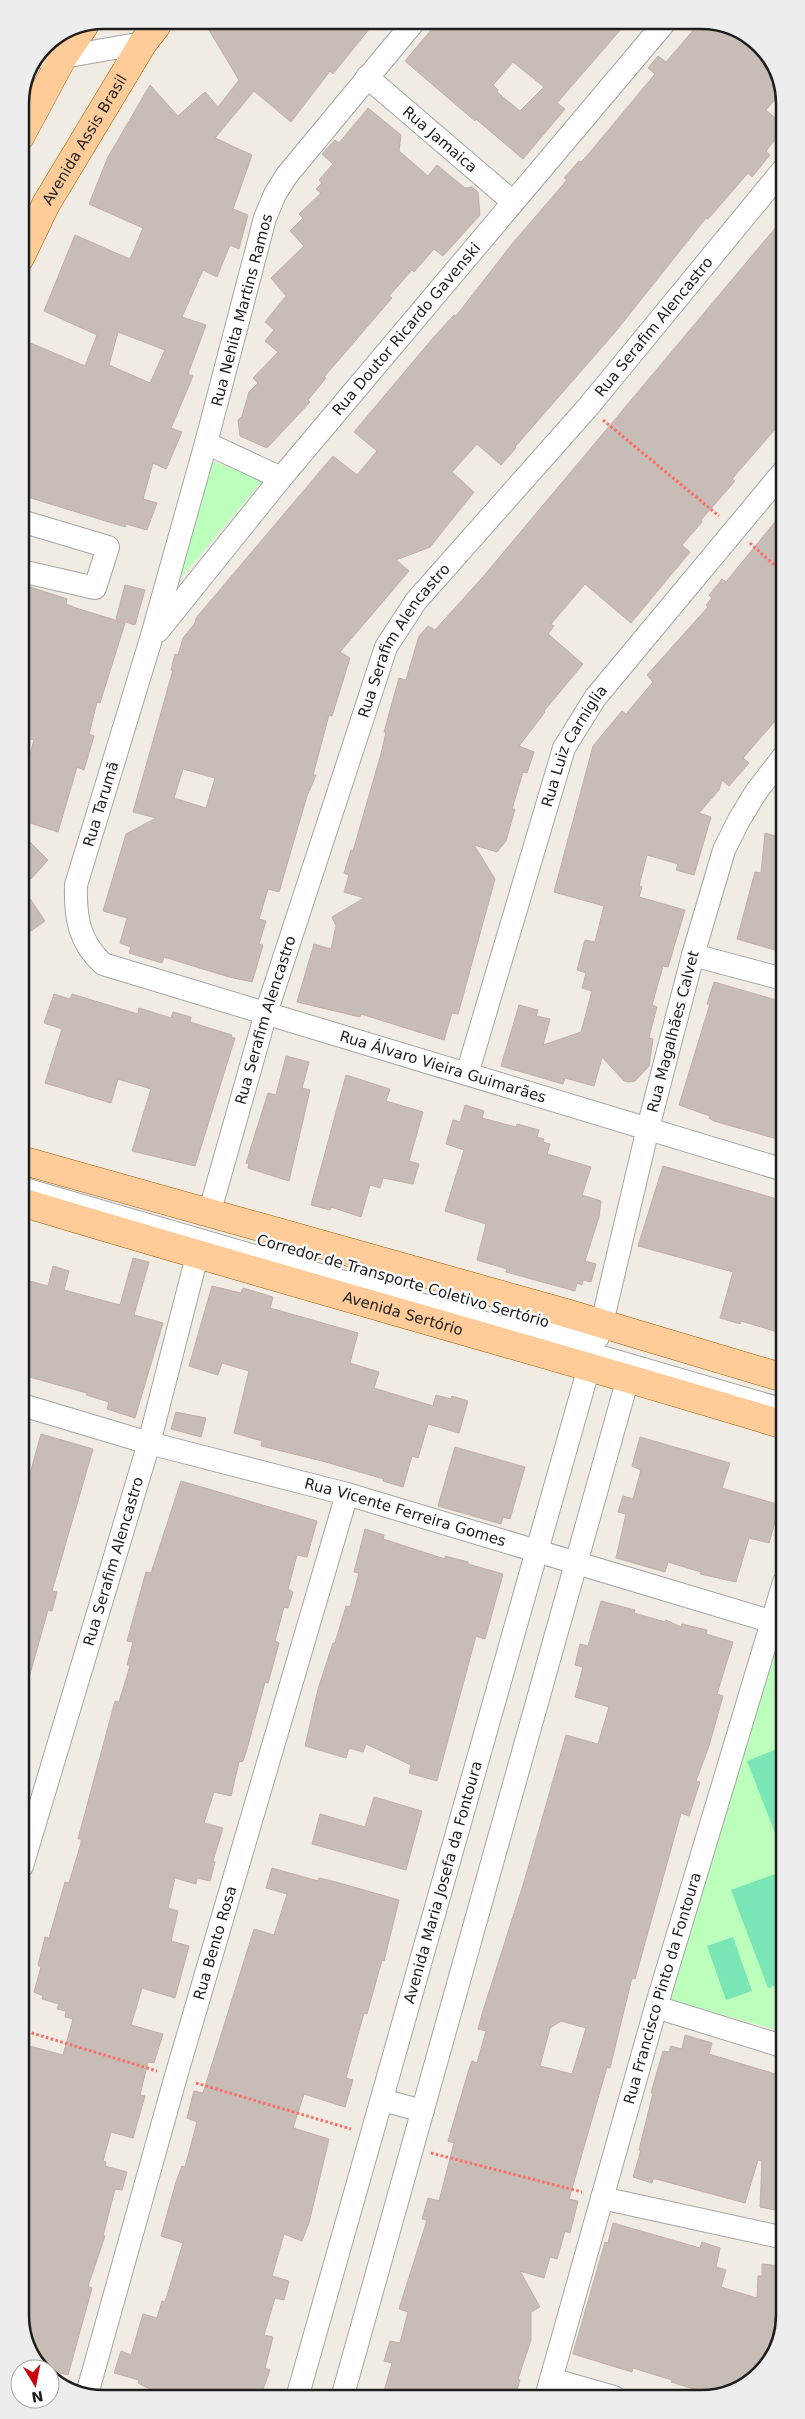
<svg xmlns="http://www.w3.org/2000/svg" width="805" height="2419" font-family="'DejaVu Sans',sans-serif">
<style>
.park{fill:#bcfebc}
.pitch{fill:#7ae6b5}
.building{fill:#c8bcb6;stroke:#c3afa4;fill-rule:evenodd}
.lines{fill:none;stroke-linecap:round;stroke-linejoin:round}
.minor-casing{stroke:#a5a5a5;stroke-width:24}
.major-casing{stroke:#985b00;stroke-width:29}
.path{stroke:#ff6a65;stroke-width:3;stroke-dasharray:2.5 2.5;stroke-linecap:butt}
.minor{stroke:#fff;stroke-width:22}
.major{stroke:#fc9;stroke-width:28}
.labels{text-anchor:middle;stroke-width:4.5;stroke-linejoin:round;paint-order:stroke}
.street-label{font-size:15px;fill:#1e1e1e;stroke:#fff}
.rim{fill:none;stroke:#1e1e1e;stroke-width:2.5}
</style>
<rect width="100%" height="100%" fill="#f0ebe3"/>
<!-- park -->
<path class="park" d="M211,461L263,480L176,584Z
M772,1645L784,1651L785,2032L669,2000Z"/>
<!-- pitch -->
<path class="pitch" d="M784,1746V1856L747,1761Z
M778,1873L784,1891L785,1982L768,1988L731,1890Z
M733,1937L752,1991L726,2000L707,1946Z"/>
<!-- building -->
<path class="building" d="M702,20H707L756,41L782,82V91L766,110L782,124V131L766,151L770,155L752,177L748,173L708,219L706,218L616,331L515,447L516,448L501,465L477,444L452,472L474,492L430,547L396,560L409,571L340,652L350,658L332,716L329,715L313,775H316L307,796L279,892L268,889L259,919L266,921L259,944L263,945L252,982L229,977L164,957L162,963L129,953L131,947L120,943L127,918L103,911L126,834L156,818L133,812L173,670H171L175,654L178,655L183,638L195,623L196,618L333,456L357,475L377,451L354,432L433,338L454,315L456,316L512,244L567,180L564,178L579,161L581,162L586,157L655,74L648,68L658,56L666,62ZM183,769L215,778L206,808L174,798Z
M628,21L557,103L565,109L523,159L476,119L475,121L405,61L437,23ZM513,62L544,87L520,111L497,92L498,90L493,85Z
M374,23L333,74L330,71L291,122L254,91L215,138L252,155L233,209L248,215L239,249L230,245L217,277L203,270L182,317L206,325L188,374L193,376L171,428L182,432L166,469L153,463L143,499L157,503L147,530L126,524L125,527L21,495L20,364L28,342L85,366L97,335L44,311L75,235L130,259L143,228L89,204L108,157L150,85L178,116L205,92L218,107L239,80L206,25ZM118,332L165,350L150,383L109,365Z
M368,108L401,135L399,151L428,176L437,165L465,188L472,187L478,192L480,215L443,256L434,249L414,272L412,270L389,296L392,298L324,377L326,378L308,400L310,402L267,448L240,436L238,420L242,416L249,392L258,383L253,378L278,352L265,341L274,330L265,322L286,296L271,278L304,246L290,231L303,218L299,214L321,193L316,189L322,183L319,180L333,164L322,154L335,140L339,143Z
M782,220L783,420L732,479L735,481L701,520L702,522L682,545L690,552L631,623L585,584L551,624L554,626L548,634L583,664L544,711L545,712L519,746L534,752L527,773L523,772L512,809H515L506,841L497,852L474,845L495,879L458,1014L452,1013L444,1040L361,1014L360,1017L297,1002L314,944L331,949L336,926L332,917L364,898L344,892L349,875L344,873L351,850L353,851L381,754L386,732H384L399,678L406,680L419,636L428,626L435,630L482,578Z
M783,512V712L743,758L749,763L729,786L722,780L719,790L699,813L711,817L694,875L676,870L678,864L647,855L639,886L642,887L639,897L685,910L668,967L663,966L652,1005L657,1007L650,1033L649,1038L653,1039L649,1066L635,1081L628,1082L624,1081L602,1057L594,1086L565,1078L563,1084L501,1066L519,1005L538,1010L536,1016L550,1019L543,1045L581,1032L592,991L582,988L586,973L577,970L585,940L595,942L604,906L554,892L593,746L622,711L626,714L653,682L647,675L708,607L706,605L712,598L709,595L722,579L726,582Z
M21,584L67,599L66,604L76,608L125,623L100,703L97,702L89,734L94,736L84,770L77,767L58,832L21,820V788L34,740L21,736Z
M125,585L145,590L135,625L116,619Z
M21,833L48,860L23,888L45,921L21,938Z
M765,833L783,838L781,895L783,896V934L778,951L737,939L755,872L761,873Z
M714,982L783,1002V1095L777,1116L784,1118V1141L714,1121L709,1118L710,1116L679,1105L710,1004H707Z
M54,994L70,999L72,994L138,1014L139,1008L171,1018L173,1012L191,1017L190,1022L232,1035L231,1037L235,1038L195,1166L132,1151L151,1089L118,1079L111,1103L45,1083L62,1029L44,1023Z
M286,1056L309,1062L302,1088L310,1090L289,1181L248,1168L249,1164L246,1163L268,1093L276,1095Z
M346,1075L390,1089L386,1101L423,1112L409,1161L419,1164L413,1184L383,1178L380,1188L370,1185L361,1217L331,1207L330,1210L311,1205Z
M465,1105L484,1111L482,1118L516,1127L517,1124L539,1130L537,1137L544,1139L543,1142L550,1144L547,1154L591,1167L582,1195L601,1201L599,1217L585,1261L596,1264L591,1282L583,1280L582,1285L577,1283L575,1291L506,1272L507,1269L477,1260L486,1224L445,1211L464,1150L446,1144L453,1120L460,1122Z
M663,1166L784,1201V1334L741,1321L740,1324L720,1318L733,1272L638,1246Z
M133,1258L149,1262L134,1315L163,1323L135,1418L107,1409L109,1402L86,1395L87,1393L22,1375V1279L48,1286L53,1266L69,1271L64,1290L120,1305Z
M212,1286L241,1293L243,1288L273,1297L270,1308L358,1333L350,1363L379,1372L374,1388L433,1406L436,1395L451,1399L452,1396L468,1401L459,1433L428,1424L418,1458L412,1456L403,1487L383,1481L384,1479L322,1461L261,1446L262,1441L234,1433L249,1371L222,1363L218,1375L189,1366Z
M176,1412L206,1418L201,1437L171,1429Z
M41,1434L93,1449L52,1591L57,1592L52,1611L48,1610L27,1685L22,1684V1503Z
M640,1437L730,1463L722,1488L780,1505L769,1543L749,1538L736,1582L700,1574L701,1572L668,1562L665,1572L616,1558L626,1514L618,1512L623,1496L633,1499L641,1470L632,1466Z
M455,1447L525,1467L510,1519L503,1517L501,1524L438,1506Z
M181,1481L317,1521L307,1557L297,1555L288,1589L293,1592L288,1608L284,1607L275,1641L279,1643L268,1683L265,1682L247,1749L243,1761L239,1762L231,1796L214,1792L204,1823L223,1828L213,1861L215,1862L210,1881L197,1878L196,1884L175,1878L168,1908L178,1911L171,1941L189,1946L175,1998L142,1988L131,2025L163,2034L154,2063L148,2062L140,2095L145,2096L133,2138L111,2132L103,2161L106,2162L105,2166L127,2172L122,2190L115,2189L103,2236H105L88,2286L92,2288L68,2375L43,2368L23,2337L22,2044L63,2055L73,2019L65,2017L66,2011L57,2009L59,2004L42,1999L43,1996L34,1992L41,1967L38,1965L45,1937L49,1938L65,1882L69,1883L81,1843V1839H78L115,1701L119,1702L130,1666L127,1665L133,1642L127,1641L146,1572L151,1573Z
M365,1529L384,1535L383,1539L445,1559V1556L468,1562V1564L503,1574L485,1639L476,1636L437,1781L409,1773L411,1765L366,1744L363,1752L349,1748L346,1758L305,1746L318,1689L333,1643H335L346,1606L350,1607L359,1573L354,1572Z
M601,1601L635,1610L634,1613L665,1622L666,1620L681,1627L682,1624L707,1630L706,1634L733,1642L717,1694L723,1696L709,1746L696,1781L700,1782L689,1816L681,1813L635,1979L632,1978L610,2068L607,2067L569,2199L578,2201L570,2233L565,2231L557,2259L550,2257L544,2278L520,2271L540,2307L531,2312V2340L518,2379L520,2380L515,2397L396,2398L383,2395L392,2363L384,2361L390,2341L400,2343L408,2312L399,2309L427,2220L422,2219L428,2198L439,2201L454,2143L448,2141L469,2069L472,2061L477,2063L486,2031L478,2029L482,2014L524,1882L566,1735L598,1744L609,1707L575,1697L583,1667L575,1665L580,1644L588,1646ZM561,2021L586,2028L572,2074L540,2066L550,2028Z
M374,1797L422,1811L406,1870L312,1844L320,1814L365,1827Z
M272,1868L318,1881L319,1878L336,1882L399,1900L384,1961L382,1960L367,2014L364,2013L346,2078L353,2080L345,2107L304,2094L293,2128L329,2139L309,2223L302,2241L284,2234L272,2276L289,2281L284,2300L275,2298L264,2335L273,2337L265,2368L270,2370L262,2392L257,2391L255,2398L164,2399L149,2393L150,2389L138,2383L139,2380L114,2373L121,2351L131,2355L143,2314L157,2318L162,2301L165,2302L183,2243L161,2236L176,2182L182,2166L185,2167L197,2122L187,2118L194,2091L203,2093L254,1929L274,1935L287,1894L266,1888Z
M685,2035L712,2043L709,2054L785,2077V2212L760,2207L762,2161L758,2160L745,2203L656,2179H653L652,2183L633,2177L641,2150H639L653,2093H651L663,2051L669,2052L671,2046L682,2049Z
M613,2223L700,2248L702,2242L720,2248L716,2267L726,2270L721,2287L757,2298L758,2276H762V2264L782,2266L781,2270L785,2271V2316L768,2367L723,2396H717L671,2382L672,2380L633,2368L632,2372L573,2354L605,2242L608,2243Z"/>
<g class="lines">
<!-- minor casing -->
<g class="minor-casing">
<g id="minor">
<path id="s1" d="M413,23L287,175L275,194L265,218L206,443L151,639L76,885C75,917 79,942 103,964L784,1170"/>
<path d="M39,57H63L143,43"/>
<path id="s2" d="M367,77L513,202"/>
<path d="M206,443L281,478"/>
<path d="M21,521L108,547L95,588L30,573"/>
<path id="s3" d="M158,631L281,478L666,21"/>
<path d="M693,955L783,979"/>
<path id="s4" d="M467,1074L564,748L595,698L783,472"/>
<path d="M21,1188L784,1410"/>
<path id="s5" d="M209,1214L266,1013L386,647L416,601L588,407L782,171"/>
<path d="M516,1313L598,1337"/>
<path id="s6" d="M602,1323L648,1128L693,955L724,850L739,820L756,792L783,757"/>
<path id="s7" d="M22,1405L149,1443L347,1494L773,1622L784,1628"/>
<path id="s8" d="M22,1866L149,1443L197,1256"/>
<path d="M656,2007L785,2047"/>
<path d="M382,2100L423,2111"/>
<path d="M602,2198L785,2238"/>
<path d="M551,2379L614,2397"/>
<path id="s9" d="M87,2394L176,2076L347,1494"/>
<path id="s10" d="M546,2397L656,2007L784,1582"/>
<path id="s11" d="M297,2398L589,1367"/>
<path d="M342,2398L628,1378"/>
</g>
</g>
<!-- major casing -->
<g class="major-casing">
<g id="major">
<path d="M20,137L63,57L84,26"/>
<path id="s12" d="M20,258L46,204L143,43L157,25"/>
<path d="M21,1160L566,1313L784,1378"/>
<path id="s13" d="M21,1202C275,1279 531,1348 784,1425"/>
</g>
</g>
<!-- path -->
<path class="path" d="M603,420L719,516
M750,543L783,573
M22,2030L157,2071
M196,2083L351,2129
M431,2153L582,2192"/>
<!-- minor -->
<use href="#minor" class="minor"/>
<!-- major -->
<use href="#major" class="major"/>
</g>
<g class="labels">
<!-- street labels -->
<g class="street-label">
<text dy="5" stroke="none"><textPath href="#s12" startOffset="135">Avenida Assis Brasil</textPath></text>
<text dy="5" stroke="none"><textPath href="#s2" startOffset="96">Rua Jamaica</textPath></text>
<text transform="translate(242 310) rotate(-75)" y="5">Rua Nehita Martins Ramos</text>
<text dy="5" stroke="none"><textPath href="#s5" startOffset="1012">Rua Serafim Alencastro</textPath></text>
<text dy="5" stroke="none"><textPath href="#s3" startOffset="391">Rua Doutor Ricardo Gavenski</textPath></text>
<text dy="5" stroke="none"><textPath href="#s5" startOffset="608">Rua Serafim Alencastro</textPath></text>
<text dy="5" stroke="none"><textPath href="#s4" startOffset="346">Rua Luiz Carniglia</textPath></text>
<text transform="translate(101 804) rotate(-73)" y="5">Rua Tarumã</text>
<text dy="5" stroke="none"><textPath href="#s5" startOffset="202">Rua Serafim Alencastro</textPath></text>
<text dy="5" stroke="none"><textPath href="#s6" startOffset="300">Rua Magalhães Calvet</textPath></text>
<text dy="5" stroke="none"><textPath href="#s1" startOffset="1381">Rua Álvaro Vieira Guimarães</textPath></text>
<text transform="translate(403 1281) rotate(16)" y="5">Corredor de Transporte Coletivo Sertório</text>
<text dy="5" stroke="none"><textPath href="#s13" startOffset="398">Avenida Sertório</textPath></text>
<text dy="5" stroke="none"><textPath href="#s7" startOffset="398">Rua Vicente Ferreira Gomes</textPath></text>
<text dy="5" stroke="none"><textPath href="#s8" startOffset="318">Rua Serafim Alencastro</textPath></text>
<text dy="5" stroke="none"><textPath href="#s11" startOffset="536">Avenida Maria Josefa da Fontoura</textPath></text>
<text dy="5" stroke="none"><textPath href="#s9" startOffset="469">Rua Bento Rosa</textPath></text>
<text dy="5" stroke="none"><textPath href="#s10" startOffset="425">Rua Francisco Pinto da Fontoura</textPath></text>
</g>
</g>
<!-- crop -->
<path d="M0 0H805V2419H0ZM104 29H701A75 75 0 0 1 776 104V2315A75 75 0 0 1 701 2390H104A75 75 0 0 1 29 2315V104A75 75 0 0 1 104 29Z" fill="#ededed" fill-rule="evenodd"/>
<path class="rim" d="M104 29H701A75 75 0 0 1 776 104V2315A75 75 0 0 1 701 2390H104A75 75 0 0 1 29 2315V104A75 75 0 0 1 104 29Z"/>
<!-- north arrow -->
<g transform="translate(35 2384) rotate(170)"><circle r="24" fill="#ffffff" stroke="#a5a5a5"/>
<path d="M0-4L9 19L0 12L-9 19Z" fill="#cc000f"/>
<text y="-8" font-size="14" font-weight="bold" text-anchor="middle" fill="#1e1e1e">N</text>
</g>
</svg>
